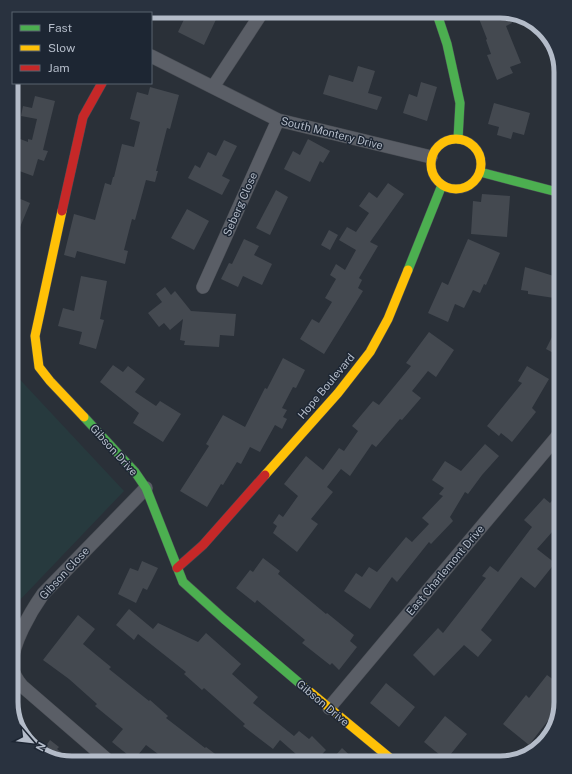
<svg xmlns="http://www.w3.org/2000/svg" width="572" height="774" font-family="'Public Sans',sans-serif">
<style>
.green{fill:#273a3e}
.building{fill:#444950}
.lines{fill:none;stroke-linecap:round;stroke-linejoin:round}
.street-casing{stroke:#484c53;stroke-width:14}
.fast-casing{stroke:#484c53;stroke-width:10}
.slow-casing{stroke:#484c53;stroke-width:10}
.jam-casing{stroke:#484c53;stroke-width:10}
.street{stroke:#5a5e66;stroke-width:13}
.fast{stroke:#4caf50;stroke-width:9}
.slow{stroke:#ffc107;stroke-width:9}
.jam{stroke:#c62828;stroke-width:9}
.labels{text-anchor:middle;stroke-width:3;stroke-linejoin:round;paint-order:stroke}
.street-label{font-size:11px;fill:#b4bcc9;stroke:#1d2633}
.rim{fill:none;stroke:#b4bcc9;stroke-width:5}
</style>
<rect width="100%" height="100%" fill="#2a3038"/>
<!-- green -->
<path class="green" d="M11,370L124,491L17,603L11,618Z"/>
<!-- building -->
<path class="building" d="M188,11H220L204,45L178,32Z
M476,11L508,12L512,23L506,26L521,63L510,67L513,73L497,80L487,55L491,54L486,40L487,39Z
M358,66L375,71L368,93L382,97L377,110L323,94L329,75L353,82Z
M421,82L437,87L427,121L403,113L409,94L417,97Z
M150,87L179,95L170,129L167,128L156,171H158L155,182L146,180L135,220L132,219L124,250L128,251L125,264L77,251L75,258L64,255L74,214L95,220L105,183L111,185L113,177H114L122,144L134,147L140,122L130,119L137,92L148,95Z
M35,96L55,101L43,150L48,151L44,161L38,159L33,176L11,168V148L15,137L28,142V139L32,140L37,119L21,116L23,106L32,108Z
M494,103L530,113L524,135L513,132L511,139L497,135L499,127L488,124Z
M308,139L330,151L323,163L320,161L310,182L284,169L293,151L300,155Z
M224,140L237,146L222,176L230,180L222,195L188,178L195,165L200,168L208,152L216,156Z
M388,183L404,194L370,242L378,246L359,278L362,280L358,288L363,291L324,354L300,339L312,319L319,323L332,302L325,298L336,279L330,275L336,264L345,270L356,250L339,240L347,227L356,232L369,213L359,206L369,192L377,198Z
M276,190L288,197L270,235L256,228Z
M482,194L510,196L507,237L471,234L473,201L481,202Z
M11,195L30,203L11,249Z
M187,209L209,221L194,250L171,238Z
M329,230L338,235L330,250L321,245Z
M244,239L259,246L254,255L272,264L262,285L243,276L238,287L221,279L229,263L232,264Z
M468,239L500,253L486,285L484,284L480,293L473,290L464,308L455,304L448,322L428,313L442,282L448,285Z
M525,267L560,278L554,298L528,294V291L521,290Z
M81,276L107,281L100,319L104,320L96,349L79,344L82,332L58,326L63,308L74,311Z
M165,287L171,295L175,291L191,311L236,314L234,336L220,335L219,347L184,345L185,341L180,340L183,319L170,330L164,323L159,327L148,313L162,302L156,294Z
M561,319V357L546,349Z
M429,332L454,350L436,377L428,371L412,391L421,398L402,420L400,419L376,447L372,444L350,476L341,469L327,487L333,492L311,519L318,524L297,552L273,533L277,526L273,523L279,514L283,517L298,496L284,484L306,456L323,470L339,448L344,451L358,431L352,426L373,401L379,405L411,366L406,363Z
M283,358L305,370L296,388L293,387L282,408L287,410L283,417L287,419L282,429L275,425L260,452L250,447L241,464L237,462L223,485L221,484L207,507L180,491L209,446L206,444L223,415L245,427L265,388L267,389Z
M113,365L123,372L128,366L145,379L135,392L156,406L160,401L181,414L163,442L133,423L139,413L100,382Z
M527,366L549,379L532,408L536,412L512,442L501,433L499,436L487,426L522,383L518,381Z
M485,444L499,456L482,475L468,494L465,492L450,517L453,521L431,544L429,542L397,582L392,577L370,609L344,591L356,573L362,577L369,567L377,572L406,537L412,542L429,524L422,518L443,496L439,494L444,488L432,480L445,461L461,471Z
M561,491V522L537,549L555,563L535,588L521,577L481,630L492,640L478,657L464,645L434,676L413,655L438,628L443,633L486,578L482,576L490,566L498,572L532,527L524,520L544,498L550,503Z
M263,558L280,571L278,574L326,614L327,613L354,635L350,641L357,647L339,670L332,663L330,665L302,643L305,640L257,600L255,603L236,588L250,570L253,572Z
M142,561L158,568L147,590L143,588L136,603L118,594L130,568L138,571Z
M129,609L153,629L158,623L198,642L206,633L241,664L232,674L258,697L253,703L294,736L299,731L309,739L312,736L326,750L314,763H290L297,755L280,740L273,749L243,726L245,724L204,688L202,690L184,674L186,672L138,634L134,640L116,625Z
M78,615L95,629L83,644L111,667L109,669L149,701L150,700L168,716L166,718L205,748L206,747L227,763H170L146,745L134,760L112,742L123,729L95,706L97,704L69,679L43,660Z
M561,671L560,705L529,745L503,724L526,695L529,698L547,675L554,680Z
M386,683L415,707L399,727L370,703Z
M445,716L467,734L446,760L424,742Z
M50,740L59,747L57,749L75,763H68L41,755L40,754Z
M342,748L358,763H329Z"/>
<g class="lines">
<!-- street casing -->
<g class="street-casing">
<path id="street" d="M73,11L76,13
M140,13L141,11
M151,56L278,120L431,157
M213,87L263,11
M203,287L278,120
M329,708L556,438L561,431
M111,763L22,686C17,680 13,674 12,666C11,645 31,611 43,594L146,488"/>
</g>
<!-- fast casing -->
<g class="fast-casing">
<path id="fast" d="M436,11L447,44L460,103L458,139
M480,172L561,193
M408,270L442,185
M84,417L135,472L146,488L183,582L224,619L304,687"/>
</g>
<!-- slow casing -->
<g class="slow-casing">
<path id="slow" d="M431 164a25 25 0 1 1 50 0a25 25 0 1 1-50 0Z
M62,211L35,336L39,367L50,381L84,417
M265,475L338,393L370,352L388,319L408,270
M304,687L396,763"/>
</g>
<!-- jam casing -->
<g class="jam-casing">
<path id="jam" d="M62,211L83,117L102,83
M177,568L203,545L265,475"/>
</g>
<!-- street -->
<use href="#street" class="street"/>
<!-- fast -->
<use href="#fast" class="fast"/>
<!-- slow -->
<use href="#slow" class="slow"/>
<!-- jam -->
<use href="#jam" class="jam"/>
</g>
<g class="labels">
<!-- street labels -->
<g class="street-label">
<text transform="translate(332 133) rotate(14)" y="4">South Montery Drive</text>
<text transform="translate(240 204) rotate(-66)" y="4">Seberg Close</text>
<text transform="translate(326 386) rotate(-50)" y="4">Hope Boulevard</text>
<text transform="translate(114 450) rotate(48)" y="4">Gibson Drive</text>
<text transform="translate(445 570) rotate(-50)" y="4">East Charlemont Drive</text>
<text transform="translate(64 573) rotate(-47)" y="4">Gibson Close</text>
<text transform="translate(323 703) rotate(40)" y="4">Gibson Drive</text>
</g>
</g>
<!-- crop -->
<path d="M0 0H572V774H0ZM72 18H500A54 54 0 0 1 554 72V702A54 54 0 0 1 500 756H72A54 54 0 0 1 18 702V72A54 54 0 0 1 72 18Z" fill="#29323f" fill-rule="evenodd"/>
<path class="rim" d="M72 18H500A54 54 0 0 1 554 72V702A54 54 0 0 1 500 756H72A54 54 0 0 1 18 702V72A54 54 0 0 1 72 18Z"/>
<!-- legend -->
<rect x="12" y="12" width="140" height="72" fill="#1d2633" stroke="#59626f"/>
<rect x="20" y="25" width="20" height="6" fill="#4caf50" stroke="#59626f"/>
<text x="48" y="32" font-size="12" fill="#b4bcc9">Fast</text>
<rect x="20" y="45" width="20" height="6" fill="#ffc107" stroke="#59626f"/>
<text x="48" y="52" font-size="12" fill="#b4bcc9">Slow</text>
<rect x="20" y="65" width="20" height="6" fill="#c62828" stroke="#59626f"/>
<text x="48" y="72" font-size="12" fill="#b4bcc9">Jam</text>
<!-- north arrow -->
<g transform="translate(32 742) rotate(118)" stroke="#1d2633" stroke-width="3" paint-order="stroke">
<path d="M0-3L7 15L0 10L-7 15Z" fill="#b4bcc9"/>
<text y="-6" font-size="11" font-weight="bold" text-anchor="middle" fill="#b4bcc9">N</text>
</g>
</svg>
